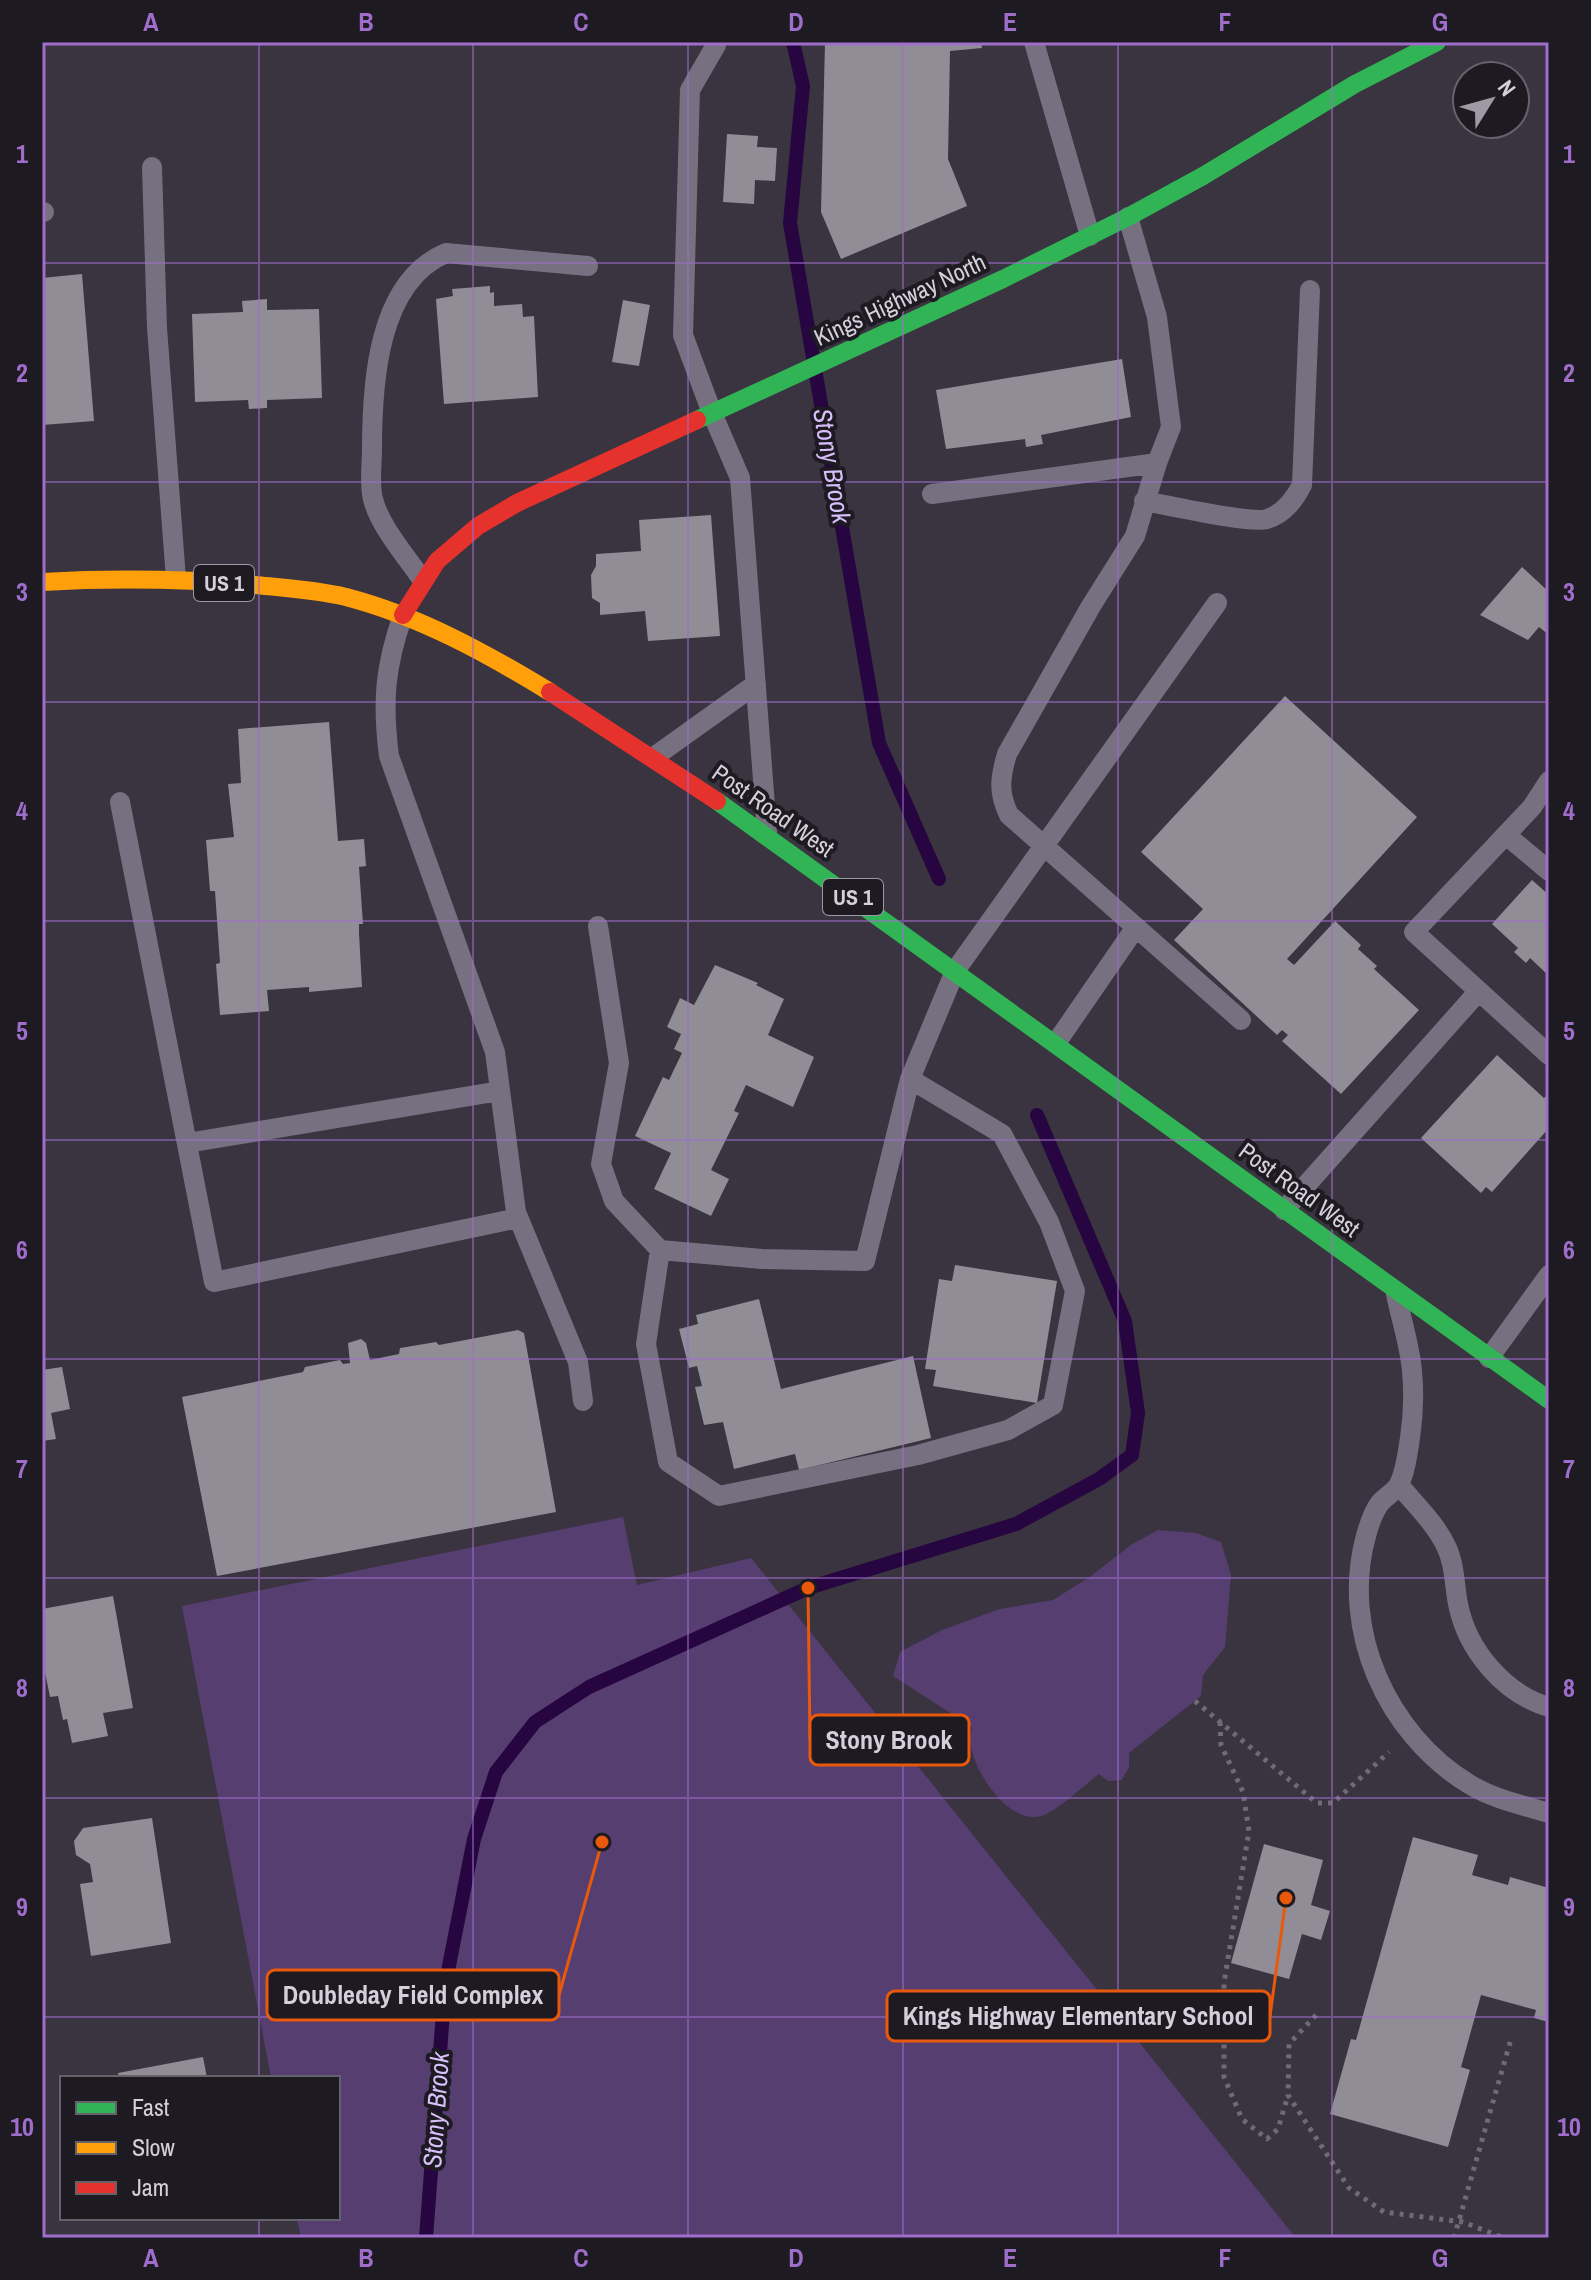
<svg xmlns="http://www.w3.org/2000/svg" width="1591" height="2280" font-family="'Archivo Narrow',sans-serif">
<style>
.green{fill:#563e71}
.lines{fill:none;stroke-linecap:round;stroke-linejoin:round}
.stream{stroke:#270541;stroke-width:14}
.building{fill:#918d96}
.path{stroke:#6f6a76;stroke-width:5;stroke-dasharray:4 6;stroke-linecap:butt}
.lane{stroke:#777080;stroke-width:20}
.fast{stroke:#30b455;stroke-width:18}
.slow{stroke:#ff9f0a;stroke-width:18}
.jam{stroke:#e5322d;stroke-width:18}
.grid{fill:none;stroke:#9f6dca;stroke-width:2;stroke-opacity:0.55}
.labels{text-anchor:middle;stroke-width:8;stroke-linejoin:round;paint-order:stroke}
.shield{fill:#1d1a22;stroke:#9d99a4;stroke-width:2}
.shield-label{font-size:22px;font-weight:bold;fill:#d4cfdb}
.street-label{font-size:24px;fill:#d4cfdb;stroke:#1d1a22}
.water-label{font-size:26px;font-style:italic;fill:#d8bffa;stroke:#1d1a22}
.leader{fill:none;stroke:#e8590c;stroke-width:3}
.callout-dot{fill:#e8590c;stroke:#1d1a22;stroke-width:3}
.callout{fill:#1d1a22;stroke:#e8590c;stroke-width:3}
.callout-label{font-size:26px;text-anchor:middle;font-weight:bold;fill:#d4cfdb}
.neatline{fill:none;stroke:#9f6dca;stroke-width:3}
.grid-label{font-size:26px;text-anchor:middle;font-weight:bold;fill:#9f6dca}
</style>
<rect width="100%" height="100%" fill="#39343f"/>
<!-- green -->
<path class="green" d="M623,1517L637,1585L751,1558L1296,2238H301L297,2218H338V2078H271L182,1606Z
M1158,1530L1196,1533L1221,1542L1231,1575L1225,1647L1203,1675L1201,1696L1129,1753V1767L1122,1780L1108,1781L1099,1774C1084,1785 1061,1808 1044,1815C1011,1828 975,1774 971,1746C970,1740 971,1733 972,1727L893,1676L900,1652L942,1630L1000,1609L1053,1600L1091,1576L1132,1544Z"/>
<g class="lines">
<!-- stream -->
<path class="stream" d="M793,42L803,86L790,223L879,743L939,879
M426,2238L445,1986L474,1839L496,1772L535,1722L589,1687L808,1588L1016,1524L1099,1479L1132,1455L1138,1413L1125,1321L1037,1115"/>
</g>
<!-- building -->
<path class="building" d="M825,42H981L982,48L950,51L948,159L967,206L841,259L821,212Z
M727,134L758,136L757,147L777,148L775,181L755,180L754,204L723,202Z
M82,274L94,421L42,425V278Z
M490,286V293L494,292V306L522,304L523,317L534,316L538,397L444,404L436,299L453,296L452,289Z
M267,299V310L319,309L322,398L267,400V408L249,409L248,400L195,402L192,314L243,312L242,301Z
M623,300L650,305L639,366L612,362Z
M1122,359L1131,417L1041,435L1043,444L1026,447L1025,439L946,449L936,390Z
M711,515L720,636L648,641L645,611L600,615V603L592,598L591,575L596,566V554L641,551L639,520Z
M1522,567L1549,592V635L1539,627L1528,640L1480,615Z
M1285,696L1417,817L1287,959L1294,965L1335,921L1361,945L1358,949L1377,966L1374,969L1419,1010L1341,1094L1282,1041L1288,1035L1282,1030L1277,1035L1174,940L1203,909L1141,852Z
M329,722L338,841L364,839L366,866L359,867L363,924H359V933L362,987L309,992V987L267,990L269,1011L220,1015L216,964L220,963L215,891H210L206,840L234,837L228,784L241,783L238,729Z
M1532,880L1549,895V976L1530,958L1526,963L1514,952L1518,948L1492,924Z
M715,965L758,983L756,985L784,999L768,1035L814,1057L793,1107L746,1085L734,1111L739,1113L711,1170L729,1179L711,1216L654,1189L671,1153L635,1136L663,1077L669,1080L682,1053L674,1049L681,1034L667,1027L680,998L694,1005Z
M1497,1055L1544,1098L1549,1093V1128L1492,1192L1486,1187L1481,1193L1421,1138Z
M955,1265L1057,1281L1037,1403L933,1386L936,1370L925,1369L939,1279L952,1281Z
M759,1299L781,1389L913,1356L931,1438L799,1470L795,1454L734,1469L723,1422L704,1425L695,1387L702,1386L697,1366L689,1368L679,1329L698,1324L696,1315Z
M518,1330L524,1333L556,1512L217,1576L182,1397L303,1372L305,1367L340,1360L343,1364L350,1363L348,1343L361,1339L366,1343L370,1360L399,1354L400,1348L436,1342L439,1345Z
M62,1367L70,1409L51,1413L56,1439L42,1441V1370Z
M113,1596L133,1708L103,1713L108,1736L72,1743L67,1719L63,1720L58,1696L50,1697L42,1657V1609Z
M152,1818L171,1943L91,1956L80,1884L93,1882L90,1864L76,1855L74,1841L83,1828Z
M1413,1837L1478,1855L1472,1875L1508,1885L1510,1877L1549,1888V2022L1534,2018L1536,2010L1481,1995L1461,2067L1470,2070L1448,2147L1330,2114L1351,2039L1356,2040Z
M1264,1844L1323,1860L1311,1905L1330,1911L1321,1940L1302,1934L1289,1979L1231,1963Z
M203,2057L207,2078H119L118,2073Z"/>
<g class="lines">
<!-- path -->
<path class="path" d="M1195,1701L1317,1803H1333L1389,1752
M1220,1722L1221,1745L1243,1792L1249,1831L1224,1983V2077L1242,2119L1267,2139L1278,2129L1288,2095
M1316,2015L1289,2044L1288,2095L1349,2188L1384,2212L1463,2222L1504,2238
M1454,2238L1511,2039"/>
<!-- lane -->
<path class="lane" d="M1034,42L1090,236
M716,45L690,90L683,335L712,413L740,478L767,832
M152,167L157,328L176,579
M42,212H44
M1157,463L1135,536L1091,606L1007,754C1000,778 998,792 1009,815L1241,1020
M932,494L1157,463L1171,427L1157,317L1128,217
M1144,501C1166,505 1251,524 1267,519C1284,514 1294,500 1302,485L1310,290
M421,578C406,556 379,525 373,499C369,484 372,465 372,449C372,385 377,282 446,253L588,266
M403,615C385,666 382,702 389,756L495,1052L516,1212L578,1362L583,1401
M654,757L756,684
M1549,781L1532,807L1414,932L1549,1055
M120,802L214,1282L518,1218
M1506,835L1549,871
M598,926L619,1063L601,1164L614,1201L660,1250L762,1259L865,1261L910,1079L955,971L1217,603
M1056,1043L1136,927
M187,1143L500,1091
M1284,1210L1478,992
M660,1250L646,1344L668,1462L719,1496L918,1455L1008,1430L1053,1405L1075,1291L1049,1222L1002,1134L910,1079
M1396,1294C1401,1319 1410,1346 1412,1371C1414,1392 1413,1418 1410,1438C1408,1451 1405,1475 1398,1486C1394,1492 1385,1497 1380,1503C1373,1512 1369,1525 1366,1536C1340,1630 1387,1734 1469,1784C1493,1799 1522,1805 1549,1813
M1489,1358L1549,1275
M1399,1485C1414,1503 1434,1522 1445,1544C1455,1563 1454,1583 1458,1604C1467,1650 1504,1694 1549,1707"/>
<!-- fast -->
<path class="fast" d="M697,420L1003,279L1128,217L1203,176L1355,84L1437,42
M717,801L1549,1400"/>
<!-- slow -->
<path class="slow" d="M42,582C113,578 184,579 255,585C286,588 316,590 346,597C419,616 486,653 550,692"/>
<!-- jam -->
<path class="jam" d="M403,615L437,561L478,526L517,503L697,420
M550,692L717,801"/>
</g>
<!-- grid -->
<path class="grid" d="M259,42V2078M473,42V2238M688,42V2238M903,42V2238M1118,42V2238M1332,42V2238M42,263H1549M42,482H1549M42,702H1549M42,921H1549M42,1140H1549M42,1359H1549M42,1578H1549M42,1798H1549M42,2017H1549M259,2218V2238"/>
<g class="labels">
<!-- shield labels -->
<g class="shield">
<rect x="194" y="565" width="60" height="36" rx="6"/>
<rect x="823" y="879" width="60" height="36" rx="6"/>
</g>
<g class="shield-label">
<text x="224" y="591">US 1</text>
<text x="853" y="905">US 1</text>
</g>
<!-- street labels -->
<g class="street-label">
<text transform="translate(900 300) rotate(-25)" y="8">Kings Highway North</text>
<text transform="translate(773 811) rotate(35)" y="8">Post Road West</text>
<text transform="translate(1299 1190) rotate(36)" y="8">Post Road West</text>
</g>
<!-- water labels -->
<g class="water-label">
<text transform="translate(832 466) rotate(80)" y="9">Stony Brook</text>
<text transform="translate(436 2110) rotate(-86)" y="9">Stony Brook</text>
</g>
</g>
<!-- callouts -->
<path class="leader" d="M808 1588L810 1740M602 1842L559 1995M1286 1898L1270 2016"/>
<g class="callout-dot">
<circle cx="808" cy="1588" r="8"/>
<circle cx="602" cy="1842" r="8"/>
<circle cx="1286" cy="1898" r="8"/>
</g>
<g class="callout">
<rect x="810" y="1715" width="159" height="50" rx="8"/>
<rect x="267" y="1970" width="292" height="50" rx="8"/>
<rect x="887" y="1991" width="383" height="50" rx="8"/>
</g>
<g class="callout-label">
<text x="889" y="1749">Stony Brook</text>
<text x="413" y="2004">Doubleday Field Complex</text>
<text x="1078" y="2025">Kings Highway Elementary School</text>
</g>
<!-- border -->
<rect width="1591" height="2280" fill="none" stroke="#1d1a22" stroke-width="88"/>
<!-- legend -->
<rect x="60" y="2076" width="280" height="144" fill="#1d1a22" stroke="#66626c" stroke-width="2"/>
<rect x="76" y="2102" width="40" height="12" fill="#30b455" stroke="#66626c" stroke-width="2"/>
<text x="132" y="2116" font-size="24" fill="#d4cfdb">Fast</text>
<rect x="76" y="2142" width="40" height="12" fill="#ff9f0a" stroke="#66626c" stroke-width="2"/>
<text x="132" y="2156" font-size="24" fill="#d4cfdb">Slow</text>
<rect x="76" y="2182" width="40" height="12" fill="#e5322d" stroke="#66626c" stroke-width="2"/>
<text x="132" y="2196" font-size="24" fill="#d4cfdb">Jam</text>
<!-- north arrow -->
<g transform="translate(1491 100) rotate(53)"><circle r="38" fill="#1d1a22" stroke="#66626c" stroke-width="2"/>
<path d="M0-6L14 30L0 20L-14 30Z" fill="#9e99a4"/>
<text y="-12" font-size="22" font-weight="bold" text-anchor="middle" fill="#d4cfdb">N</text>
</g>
<rect x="44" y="44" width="1503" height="2192" class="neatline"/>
<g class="grid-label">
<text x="151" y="31">A</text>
<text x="366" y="31">B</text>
<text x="581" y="31">C</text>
<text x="796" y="31">D</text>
<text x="1010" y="31">E</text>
<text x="1225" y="31">F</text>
<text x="1440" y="31">G</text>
<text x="22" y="163">1</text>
<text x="1569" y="163">1</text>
<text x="22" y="382">2</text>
<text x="1569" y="382">2</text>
<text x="22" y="601">3</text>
<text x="1569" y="601">3</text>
<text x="22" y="820">4</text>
<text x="1569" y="820">4</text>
<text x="22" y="1040">5</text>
<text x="1569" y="1040">5</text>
<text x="22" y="1259">6</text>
<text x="1569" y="1259">6</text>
<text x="22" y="1478">7</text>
<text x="1569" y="1478">7</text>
<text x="22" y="1697">8</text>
<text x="1569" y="1697">8</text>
<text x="22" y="1916">9</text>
<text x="1569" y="1916">9</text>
<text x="22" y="2136">10</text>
<text x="1569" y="2136">10</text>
<text x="151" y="2267">A</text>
<text x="366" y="2267">B</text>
<text x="581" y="2267">C</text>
<text x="796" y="2267">D</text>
<text x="1010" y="2267">E</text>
<text x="1225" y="2267">F</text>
<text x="1440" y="2267">G</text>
</g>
</svg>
